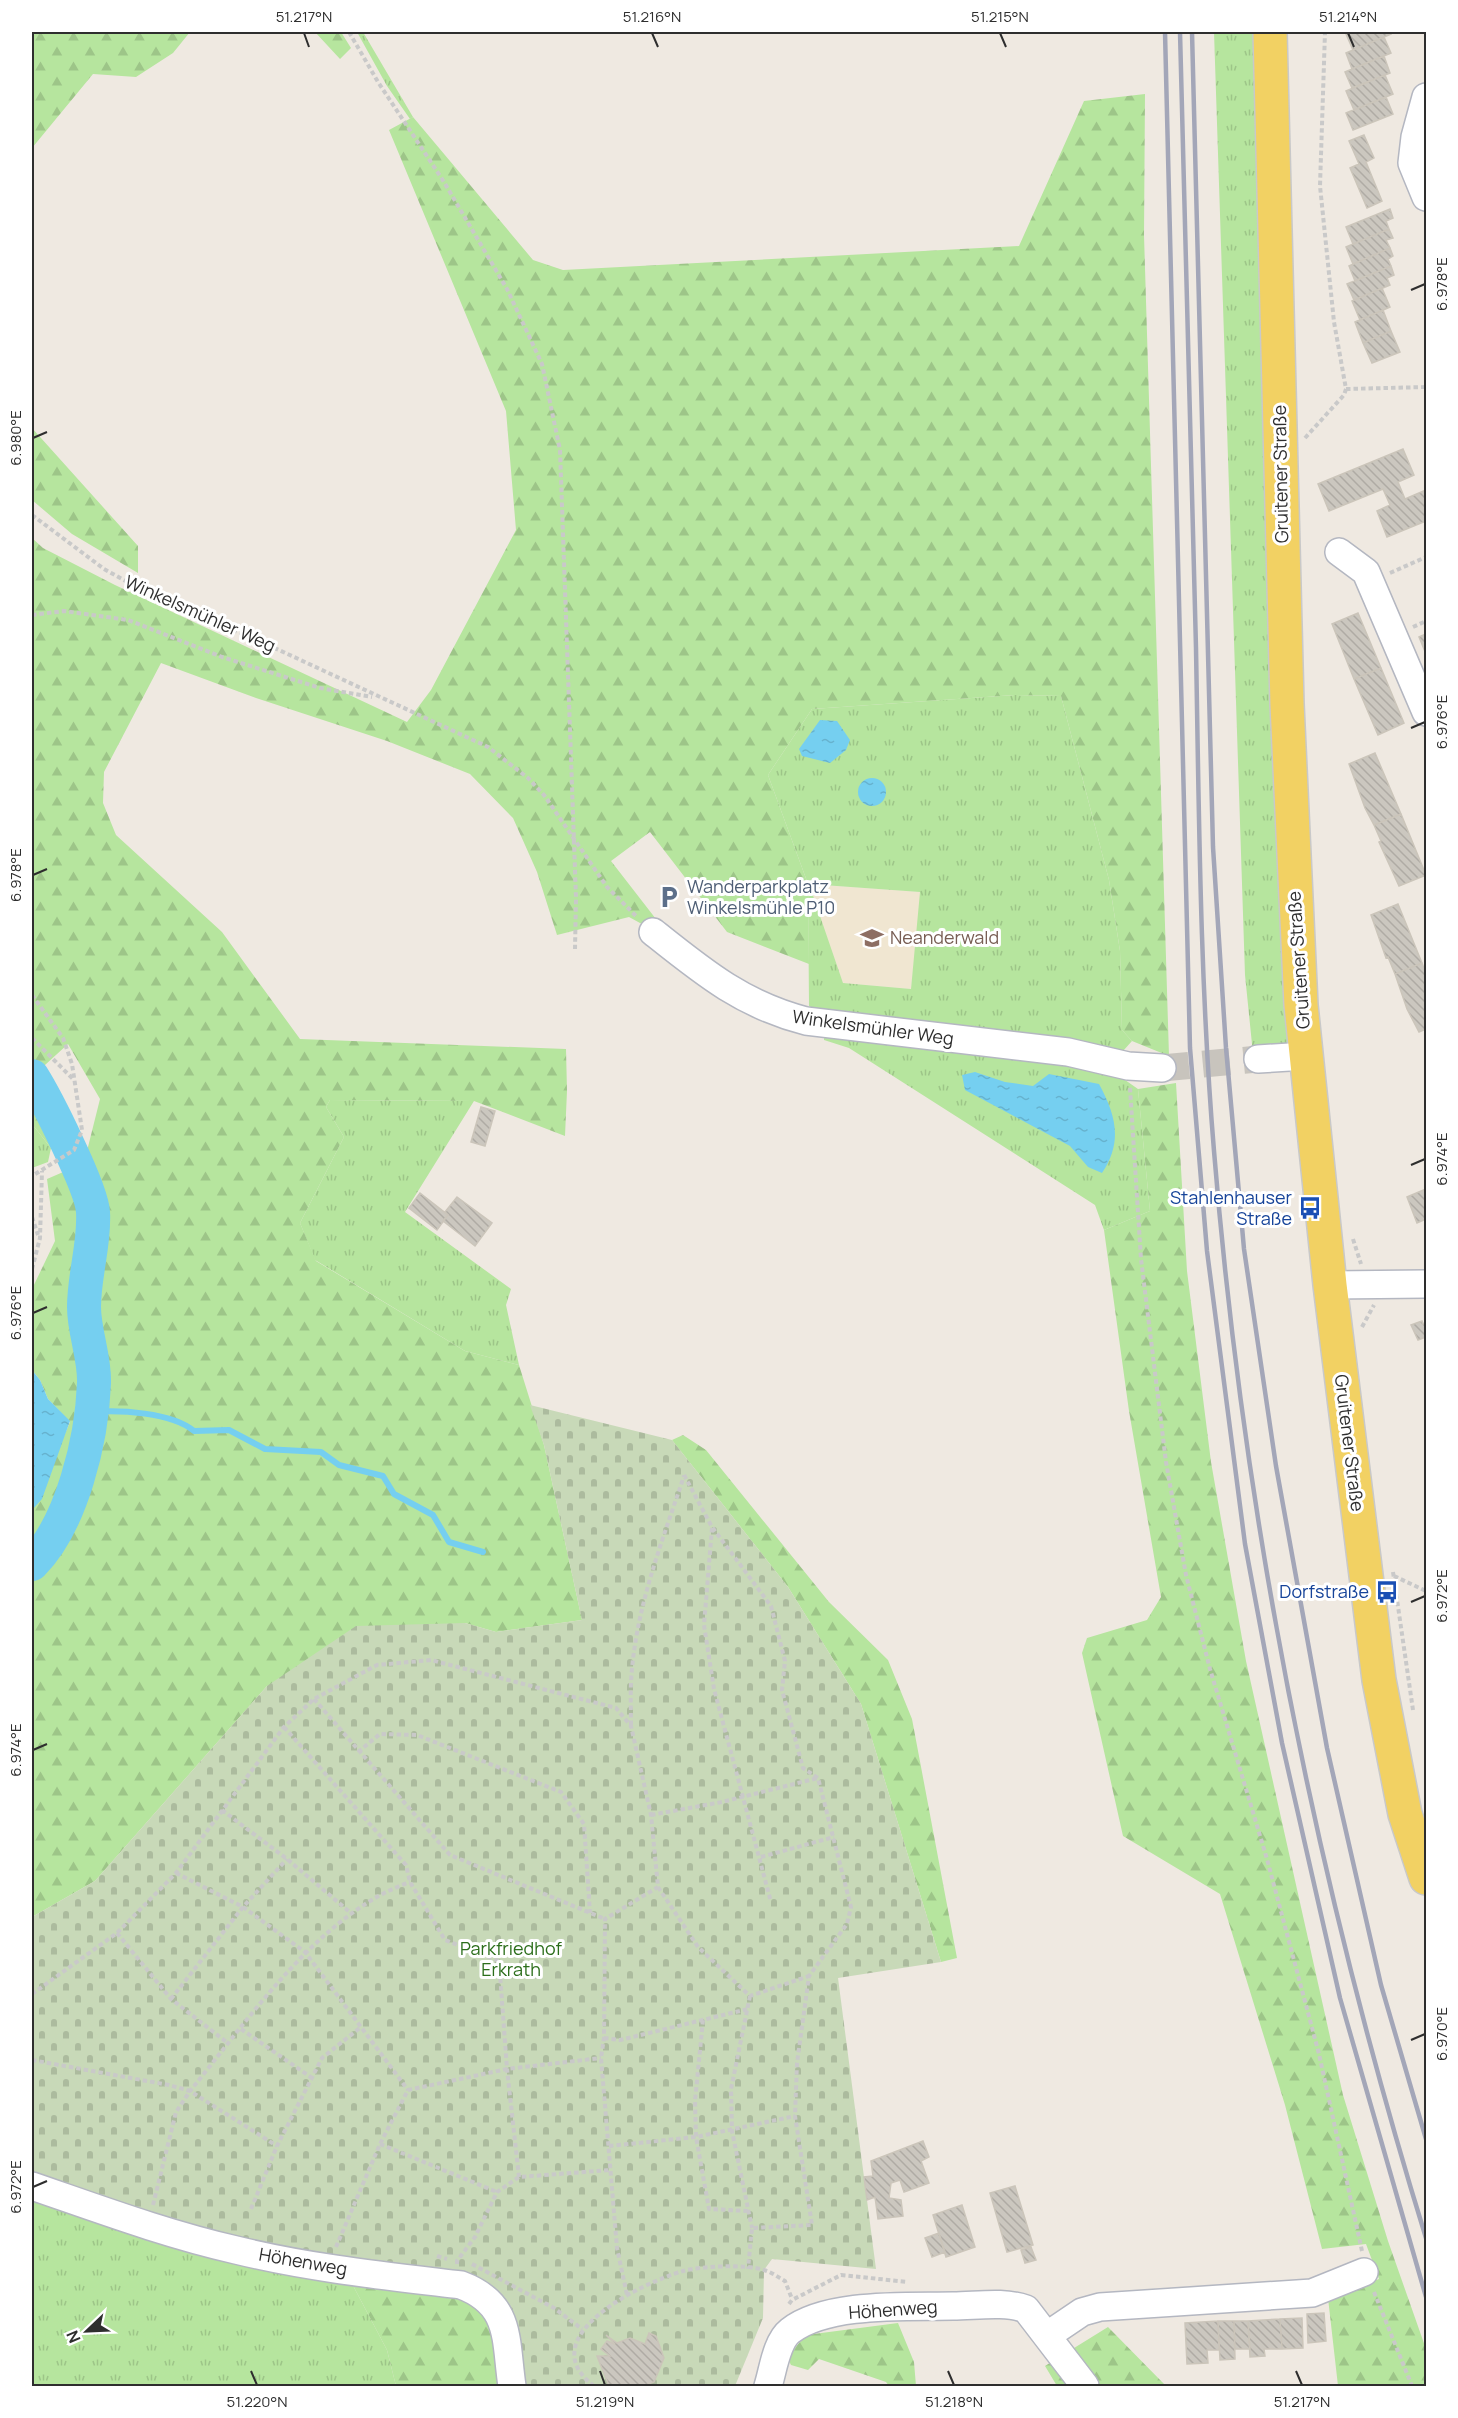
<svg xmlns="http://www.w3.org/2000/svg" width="1458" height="2418" font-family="Manrope,sans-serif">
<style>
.education{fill:#f0e6d1}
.grass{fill:url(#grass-tufts);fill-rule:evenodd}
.forest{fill:url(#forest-firs)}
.cemetery{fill:url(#cemetery-stones)}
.water{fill:url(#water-ripples)}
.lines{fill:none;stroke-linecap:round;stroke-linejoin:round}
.stream{stroke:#75cff0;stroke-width:6}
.river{stroke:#75cff0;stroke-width:34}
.building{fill:url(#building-back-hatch);stroke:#cbc5ba;stroke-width:1.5}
.minor-tunnel{stroke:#c8c4bd;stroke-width:27;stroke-dasharray:27 14;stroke-linecap:butt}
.minor-casing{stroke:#b4b7c1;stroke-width:30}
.major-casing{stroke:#c9c9c9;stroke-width:36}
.path{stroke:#c9c9c9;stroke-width:4;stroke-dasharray:4.5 3;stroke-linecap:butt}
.minor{stroke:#fff;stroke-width:27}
.major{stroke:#f2d163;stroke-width:33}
.rail{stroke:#a3a6b8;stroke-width:4.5}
.ticks{fill:none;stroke:#2e2e2e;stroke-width:2}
.labels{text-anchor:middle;stroke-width:6;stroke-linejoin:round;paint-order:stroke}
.street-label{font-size:18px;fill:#2e2e2e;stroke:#fff}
.service-label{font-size:18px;fill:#4e5e75;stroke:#fff;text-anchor:start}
.education-label{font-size:18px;fill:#785e54;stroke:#fff;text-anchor:start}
.transit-label{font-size:18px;fill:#164399;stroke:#fff;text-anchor:end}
.park-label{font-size:18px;fill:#2c6e1b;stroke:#fff}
.neatline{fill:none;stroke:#2e2e2e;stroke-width:2}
.ticks-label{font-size:15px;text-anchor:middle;fill:#2e2e2e}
</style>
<defs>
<pattern id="grass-tufts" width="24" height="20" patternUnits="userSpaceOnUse" patternTransform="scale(1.5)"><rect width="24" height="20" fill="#b6e59e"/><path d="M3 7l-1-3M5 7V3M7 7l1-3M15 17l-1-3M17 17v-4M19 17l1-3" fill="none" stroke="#9dc588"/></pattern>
<pattern id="forest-firs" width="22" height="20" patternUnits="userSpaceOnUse" patternTransform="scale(1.5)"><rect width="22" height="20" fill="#b6e59e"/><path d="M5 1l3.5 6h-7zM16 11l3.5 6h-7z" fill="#9dc588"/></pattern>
<pattern id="cemetery-stones" width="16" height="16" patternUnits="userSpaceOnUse" patternTransform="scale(1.5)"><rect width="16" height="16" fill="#c8d9b8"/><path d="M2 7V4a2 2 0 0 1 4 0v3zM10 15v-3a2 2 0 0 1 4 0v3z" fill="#acbb9e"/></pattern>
<pattern id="water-ripples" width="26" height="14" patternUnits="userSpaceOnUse" patternTransform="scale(1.5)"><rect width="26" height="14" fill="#75cff0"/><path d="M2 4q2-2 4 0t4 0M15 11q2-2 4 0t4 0" fill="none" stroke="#66b2ce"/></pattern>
<pattern id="building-back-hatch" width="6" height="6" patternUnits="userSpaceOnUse" patternTransform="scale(1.5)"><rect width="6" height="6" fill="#cbc7bf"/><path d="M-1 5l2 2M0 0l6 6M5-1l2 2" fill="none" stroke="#afaba4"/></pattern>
</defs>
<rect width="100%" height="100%" fill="#efe9e1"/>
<!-- education -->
<path class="education" d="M808,884L921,892L911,989L843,983Z"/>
<!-- grass -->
<path class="grass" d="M357,32H363L413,117L410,119L387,86Z
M1214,32H1260L1268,428L1288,1052L1253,1054L1245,975Z
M1015,695L1061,696L1109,880L1120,951L1122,1030L1132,1041L1123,1051L821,1013L809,1006L808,884L768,775L812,709ZM809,884L920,892L911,989L843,983Z
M824,1035L1105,1066L1138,1089L1150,1211L1104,1230L1095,1205L849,1048L824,1040Z
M330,1100L474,1101L405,1212L511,1289L506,1305L519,1365L465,1351L315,1260L300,1223L344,1137L326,1107Z
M32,1124L51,1148L48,1162L32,1168Z
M32,2194L348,2276L387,2350L396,2386H32Z"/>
<!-- forest -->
<path class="forest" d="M32,32H190L173,53L136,77L93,74L32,148Z
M315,32H341L351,48L340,59Z
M1145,94L1144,235L1169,1056L1132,1041L1122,1030L1120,951L1109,880L1061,696L1015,695L812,709L768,775L808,884L809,964L727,932L650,832L611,861L673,941L629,917L557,935L537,872L513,818L470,774L387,741L256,698L161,663L104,772L103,803L116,835L222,932L300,1039L566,1049L567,1091L565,1136L474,1101L330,1100L326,1107L344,1137L300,1223L316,1261L465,1351L519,1365L544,1445L582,1620L496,1632L465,1623L267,1686L95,1881L32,1917V1510L70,1422L48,1399L40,1380L32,1370V1289L55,1241L47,1179L84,1163L100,1099L68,1044L34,1075L70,1139L51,1148L32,1124V538L43,548L115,585L407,722L431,690L516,530L506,411L389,130L413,117L533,260L563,270L1019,246L1084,101Z
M32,428L138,546V573L72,534L32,500Z
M1176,1083L1187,1271L1211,1462L1246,1661L1343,2095L1388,2241L1426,2349V2386H1338L1328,2298L1379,2279L1366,2244L1322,2249L1285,2105L1220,1894L1123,1836L1082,1653L1087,1638L1147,1620L1161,1597L1129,1411L1104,1230L1150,1211L1138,1089Z
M683,1435L706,1450L829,1602L888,1660L912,1719L957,1958L941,1962L861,1704L788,1587L672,1440Z
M348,2276L453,2292L500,2326L506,2386H396L387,2350Z
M898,2323L914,2362L916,2386H889L886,2382L819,2359L808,2370L791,2365L787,2357L806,2335Z
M1108,2327L1166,2386H1057L1045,2366Z"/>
<!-- cemetery -->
<path class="cemetery" d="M530,1405L672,1440L788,1587L861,1704L941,1962L838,1978L876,2269L772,2259L764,2270L763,2318L735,2386H518L499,2299L306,2259L32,2182V1917L95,1881L267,1686L356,1626L465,1623L496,1632L582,1620L544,1445Z"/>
<!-- water -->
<path class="water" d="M820,720L837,721L850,740L846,750L830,763L802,756L799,749Z
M858 792a14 14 0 1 1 28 0a14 14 0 1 1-28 0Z
M975,1072L1005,1082L1033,1086L1049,1074L1099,1084C1116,1115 1123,1142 1102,1173L1088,1167L1070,1146L965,1090L962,1075Z
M32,1370L40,1380L48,1399L70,1421L42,1499L32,1510L34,1449Z"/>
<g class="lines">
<!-- stream -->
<path class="stream" d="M91,1412C120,1410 171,1412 194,1431L229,1430L265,1449L321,1452L339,1465L383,1476L394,1494L433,1515L449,1542L483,1552"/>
<!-- river -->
<path class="river" d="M32,1076C46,1098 92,1189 93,1212C95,1243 84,1275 84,1307C84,1332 95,1358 94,1383C92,1439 72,1524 32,1564"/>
</g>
<!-- building -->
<path class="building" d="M1353,32H1390L1391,34L1353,50L1346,34Z
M1384,37L1391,53L1352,69L1346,53Z
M1384,56L1390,73L1352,88L1345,72Z
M1385,75L1393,94L1354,110L1346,91Z
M1386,97L1393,114L1353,130L1346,113Z
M1364,135L1374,158L1366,162L1382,201L1367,208L1350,168L1359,164L1349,141Z
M1390,209L1393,218L1386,221L1389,229L1353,244L1346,227Z
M1389,229L1393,238L1386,240L1390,248L1353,264L1346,247Z
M1390,248L1393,256L1388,259L1391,266L1355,281L1349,266Z
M1391,266L1394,275L1387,278L1390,285L1354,300L1347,284Z
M1382,288L1390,307L1360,320L1352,301Z
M1383,310L1391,331L1363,343L1355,322Z
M1391,331L1400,352L1372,363L1363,343Z
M1403,449L1414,475L1398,482L1405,499L1426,490V521L1387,537L1377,511L1390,505L1383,489L1329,511L1318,484Z
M1358,613L1381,668L1354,679L1332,624Z
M1426,634V654L1419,637Z
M1381,668L1404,723L1378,735L1354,679Z
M1375,753L1401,814L1374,825L1365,808L1349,764Z
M1401,814L1426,875L1399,886L1379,842L1381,841L1374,825Z
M1398,904L1422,963L1395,974L1388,957L1386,958L1371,915Z
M1422,963L1426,974V1029L1419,1032L1407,1009L1395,974Z
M481,1107L495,1111L485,1146L471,1142Z
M1426,1189V1219L1417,1223L1407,1197Z
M420,1193L448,1215L437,1230L409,1208Z
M457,1197L492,1223L475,1246L443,1221L448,1215L445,1212Z
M1422,1321L1423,1324L1426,1322V1337L1418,1340L1411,1325Z
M923,2141L929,2157L921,2161L929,2183L904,2192L900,2180L891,2183L889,2198L901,2200L903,2216L878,2219L875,2197L867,2200L864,2177L873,2176L871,2161Z
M1015,2186L1033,2245L1007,2252L990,2193Z
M962,2205L975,2247L946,2257L933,2215Z
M939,2233L945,2252L932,2257L925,2238Z
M1031,2247L1036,2260L1025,2263L1021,2250Z
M1324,2313L1326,2341L1308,2343L1307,2314Z
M1302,2318L1303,2348L1282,2349L1280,2319Z
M1280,2319L1282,2349H1264L1265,2356L1250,2357L1248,2321Z
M1218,2321H1234L1235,2359L1220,2360Z
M1218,2321L1219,2350H1207L1208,2363L1187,2364L1185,2323Z
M1234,2321H1248L1250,2349H1235Z
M649,2333L656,2336L664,2358L654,2382L643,2386H609L597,2356H610L601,2349L607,2341L615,2344L606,2335L617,2343L630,2338L645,2344Z"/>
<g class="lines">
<!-- minor-tunnel -->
<path class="minor-tunnel" d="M1162,1068L1258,1059"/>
<!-- minor casing -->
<g class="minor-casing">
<path id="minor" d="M1426,97L1415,137L1412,163L1426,197
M1339,552L1366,572L1426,712
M653,932C703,972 743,1005 806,1021L1068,1052L1128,1066L1162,1068
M1258,1059L1306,1056
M1330,1285L1426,1284
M32,2186C99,2209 166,2234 236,2250C309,2268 386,2276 461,2285C512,2304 505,2340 512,2386
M1048,2335L1082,2312L1100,2307L1312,2293L1364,2272
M768,2386C773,2371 776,2342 790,2331C827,2302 907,2307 953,2306C976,2306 1004,2301 1026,2309L1085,2386"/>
</g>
<!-- major casing -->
<g class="major-casing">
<path id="major" d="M1270,32L1287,704L1301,1005L1330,1285L1379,1680L1405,1814L1426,1878"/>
</g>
<!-- path -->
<path class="path" d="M349,32L378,82L444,182L507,289L542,364L560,450L576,898L575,949
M1346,389L1426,387
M1305,438L1344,395L1346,389L1334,322L1320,186L1325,32
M32,515L104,569L142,590L279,650L488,747L528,778L544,795L607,887L637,917
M1390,573L1426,557
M32,615L64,611L128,620L222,657L320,688L372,697
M1413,627L1426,621
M32,995L63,1038L72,1064L82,1130L74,1150L32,1176
M32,1038L74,1080
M1130,1088L1141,1259L1166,1462L1186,1575L1210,1669L1267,1859L1319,2054L1362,2251
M32,1217L38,1235
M1353,1239L1361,1264
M32,1269L40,1238L42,1171
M1362,1327L1374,1305
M684,1475L712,1527L771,1606L785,1661L782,1690L803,1768L818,1778L851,1907L847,1924L809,1976L797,2063L795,2116L812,2225L752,2228L748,2269
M712,1528L704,1625L714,1689L771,1902
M1393,1572L1413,1710
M1394,1576L1426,1591
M314,1699L450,1855L605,1919
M631,1725C631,1706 630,1687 632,1669C638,1602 663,1539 684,1476
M284,1727L406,1865L410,1882L445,1940L499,1961L507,2069L519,2177
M358,1752L380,1734L417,1735L561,1792L584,1824L590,1913
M222,1810L287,1859L352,1914
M651,1815L722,1802L818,1778
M761,1857L834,1837
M176,1873L243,1907L305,1952L408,2090
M658,1887L698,1947L750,1996L809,1976
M117,1933L171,1999L229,2044
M32,1994L117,1933L176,1873L284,1727L314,1699L377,1665L431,1660L616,1708L631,1726L651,1815L658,1887L605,1919L604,2038L601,2058L617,2248L627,2295
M750,1996L731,2089L732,2131L752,2228
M171,1999L243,1907L287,1859
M703,2020L695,2101L696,2137L709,2209L748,2211
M241,2029L312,2078
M604,2038L620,2040L748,2009
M32,2060L169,2085L190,2091L277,2146
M380,2144L497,2192
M609,2146L696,2137L795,2116
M153,2205L176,2112L190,2091C249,2019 320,1913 410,1882
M251,2209L277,2146L322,2058L361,2027
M336,2247L380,2144L408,2090L507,2069L601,2058
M437,2256L447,2259
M457,2264V2261L475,2237L497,2192L519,2177L610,2170
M472,2264L554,2308L582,2329
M1374,2292L1412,2386
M789,2304L792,2300L841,2275L908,2282
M594,2386C529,2337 642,2283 683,2271C701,2266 746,2264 764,2270C771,2272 778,2277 785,2281L792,2299"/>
<!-- minor -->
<use href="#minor" class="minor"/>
<!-- major -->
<use href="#major" class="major"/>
<!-- rail -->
<path class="rail" d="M1165,32L1190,1048L1207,1251L1245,1544L1282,1743L1340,1998L1426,2297
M1180,32C1185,237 1191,442 1196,648C1199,815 1200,984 1214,1151C1244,1520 1317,1885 1426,2238
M1192,32L1213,847L1226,1048L1244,1249L1276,1466L1327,1748L1381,1985L1426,2139"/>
</g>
<!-- ticks -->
<path class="ticks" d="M304,33L309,47M652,33L658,47M1000,33L1006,47M1348,33L1354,47M1411,290L1425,284M33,438L47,432M1411,728L1425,722M33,875L47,869M1411,1165L1425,1159M33,1313L47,1307M1411,1602L1425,1596M33,1750L47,1744M1411,2040L1425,2034M33,2187L47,2181M251,2371L257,2385M600,2371L605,2385M948,2371L954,2385M1296,2371L1302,2385"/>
<!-- icons -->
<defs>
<g id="parking-bare" transform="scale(1.8)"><path d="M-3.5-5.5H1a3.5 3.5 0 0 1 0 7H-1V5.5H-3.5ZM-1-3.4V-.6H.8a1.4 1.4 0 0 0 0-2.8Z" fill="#5c6f8a" stroke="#fff" stroke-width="2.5" paint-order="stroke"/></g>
<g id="school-bare" transform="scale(1.8)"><path d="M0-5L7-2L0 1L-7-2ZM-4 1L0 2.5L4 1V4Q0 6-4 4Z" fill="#8d6e63" stroke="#fff" stroke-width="2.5" paint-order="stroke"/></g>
<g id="bus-bare" transform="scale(1.8)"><path d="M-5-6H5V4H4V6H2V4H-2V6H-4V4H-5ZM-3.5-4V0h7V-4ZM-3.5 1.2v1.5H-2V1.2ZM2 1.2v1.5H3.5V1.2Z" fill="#1a4fb4" stroke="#fff" stroke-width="2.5" paint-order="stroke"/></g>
</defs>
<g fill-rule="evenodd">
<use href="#parking-bare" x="669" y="897"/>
<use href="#school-bare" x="872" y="938"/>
<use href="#bus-bare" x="1310" y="1208"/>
<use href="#bus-bare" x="1387" y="1592"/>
</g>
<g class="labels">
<!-- street labels -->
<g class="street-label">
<text transform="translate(1281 474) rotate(-91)" y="6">Gruitener Straße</text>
<text transform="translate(200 614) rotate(24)" y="6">Winkelsmühler Weg</text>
<text transform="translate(1299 960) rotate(-94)" y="6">Gruitener Straße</text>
<text transform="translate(873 1028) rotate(8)" y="6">Winkelsmühler Weg</text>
<text transform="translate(1349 1443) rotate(83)" y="6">Gruitener Straße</text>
<text transform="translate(303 2262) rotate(10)" y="6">Höhenweg</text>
<text transform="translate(893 2310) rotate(-4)" y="6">Höhenweg</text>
</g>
<!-- service labels -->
<g class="service-label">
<text x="687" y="893">Wanderparkplatz<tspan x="687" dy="21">Winkelsmühle P10</tspan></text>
</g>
<!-- education labels -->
<g class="education-label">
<text x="890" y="944">Neanderwald</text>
</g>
<!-- transit labels -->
<g class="transit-label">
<text x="1292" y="1204">Stahlenhauser<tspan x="1292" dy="21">Straße</tspan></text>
<text x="1369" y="1598">Dorfstraße</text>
</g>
<!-- park labels -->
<g class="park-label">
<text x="511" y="1955">Parkfriedhof<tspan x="511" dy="21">Erkrath</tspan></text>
</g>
</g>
<!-- border -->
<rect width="1458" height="2418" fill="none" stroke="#ffffff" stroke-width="66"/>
<!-- north arrow -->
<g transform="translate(87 2331) rotate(247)" stroke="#ffffff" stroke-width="4.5" paint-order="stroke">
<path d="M0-4.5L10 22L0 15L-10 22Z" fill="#2e2e2e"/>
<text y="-9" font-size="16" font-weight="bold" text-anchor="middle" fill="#2e2e2e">N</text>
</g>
<rect x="33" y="33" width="1392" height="2352" class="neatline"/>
<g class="ticks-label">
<text x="304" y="22">51.217°N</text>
<text x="652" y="22">51.216°N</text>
<text x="1000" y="22">51.215°N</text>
<text x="1348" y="22">51.214°N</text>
<text transform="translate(1442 284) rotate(-90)" y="5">6.978°E</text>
<text transform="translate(16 438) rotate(-90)" y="5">6.980°E</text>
<text transform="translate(1442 722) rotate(-90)" y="5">6.976°E</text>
<text transform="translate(16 875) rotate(-90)" y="5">6.978°E</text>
<text transform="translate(1442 1159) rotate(-90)" y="5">6.974°E</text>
<text transform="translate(16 1313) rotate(-90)" y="5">6.976°E</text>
<text transform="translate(1442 1596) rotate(-90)" y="5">6.972°E</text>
<text transform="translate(16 1750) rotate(-90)" y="5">6.974°E</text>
<text transform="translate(1442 2034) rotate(-90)" y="5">6.970°E</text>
<text transform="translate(16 2187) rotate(-90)" y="5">6.972°E</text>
<text x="257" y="2407">51.220°N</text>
<text x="605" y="2407">51.219°N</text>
<text x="954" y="2407">51.218°N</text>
<text x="1302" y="2407">51.217°N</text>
</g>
</svg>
